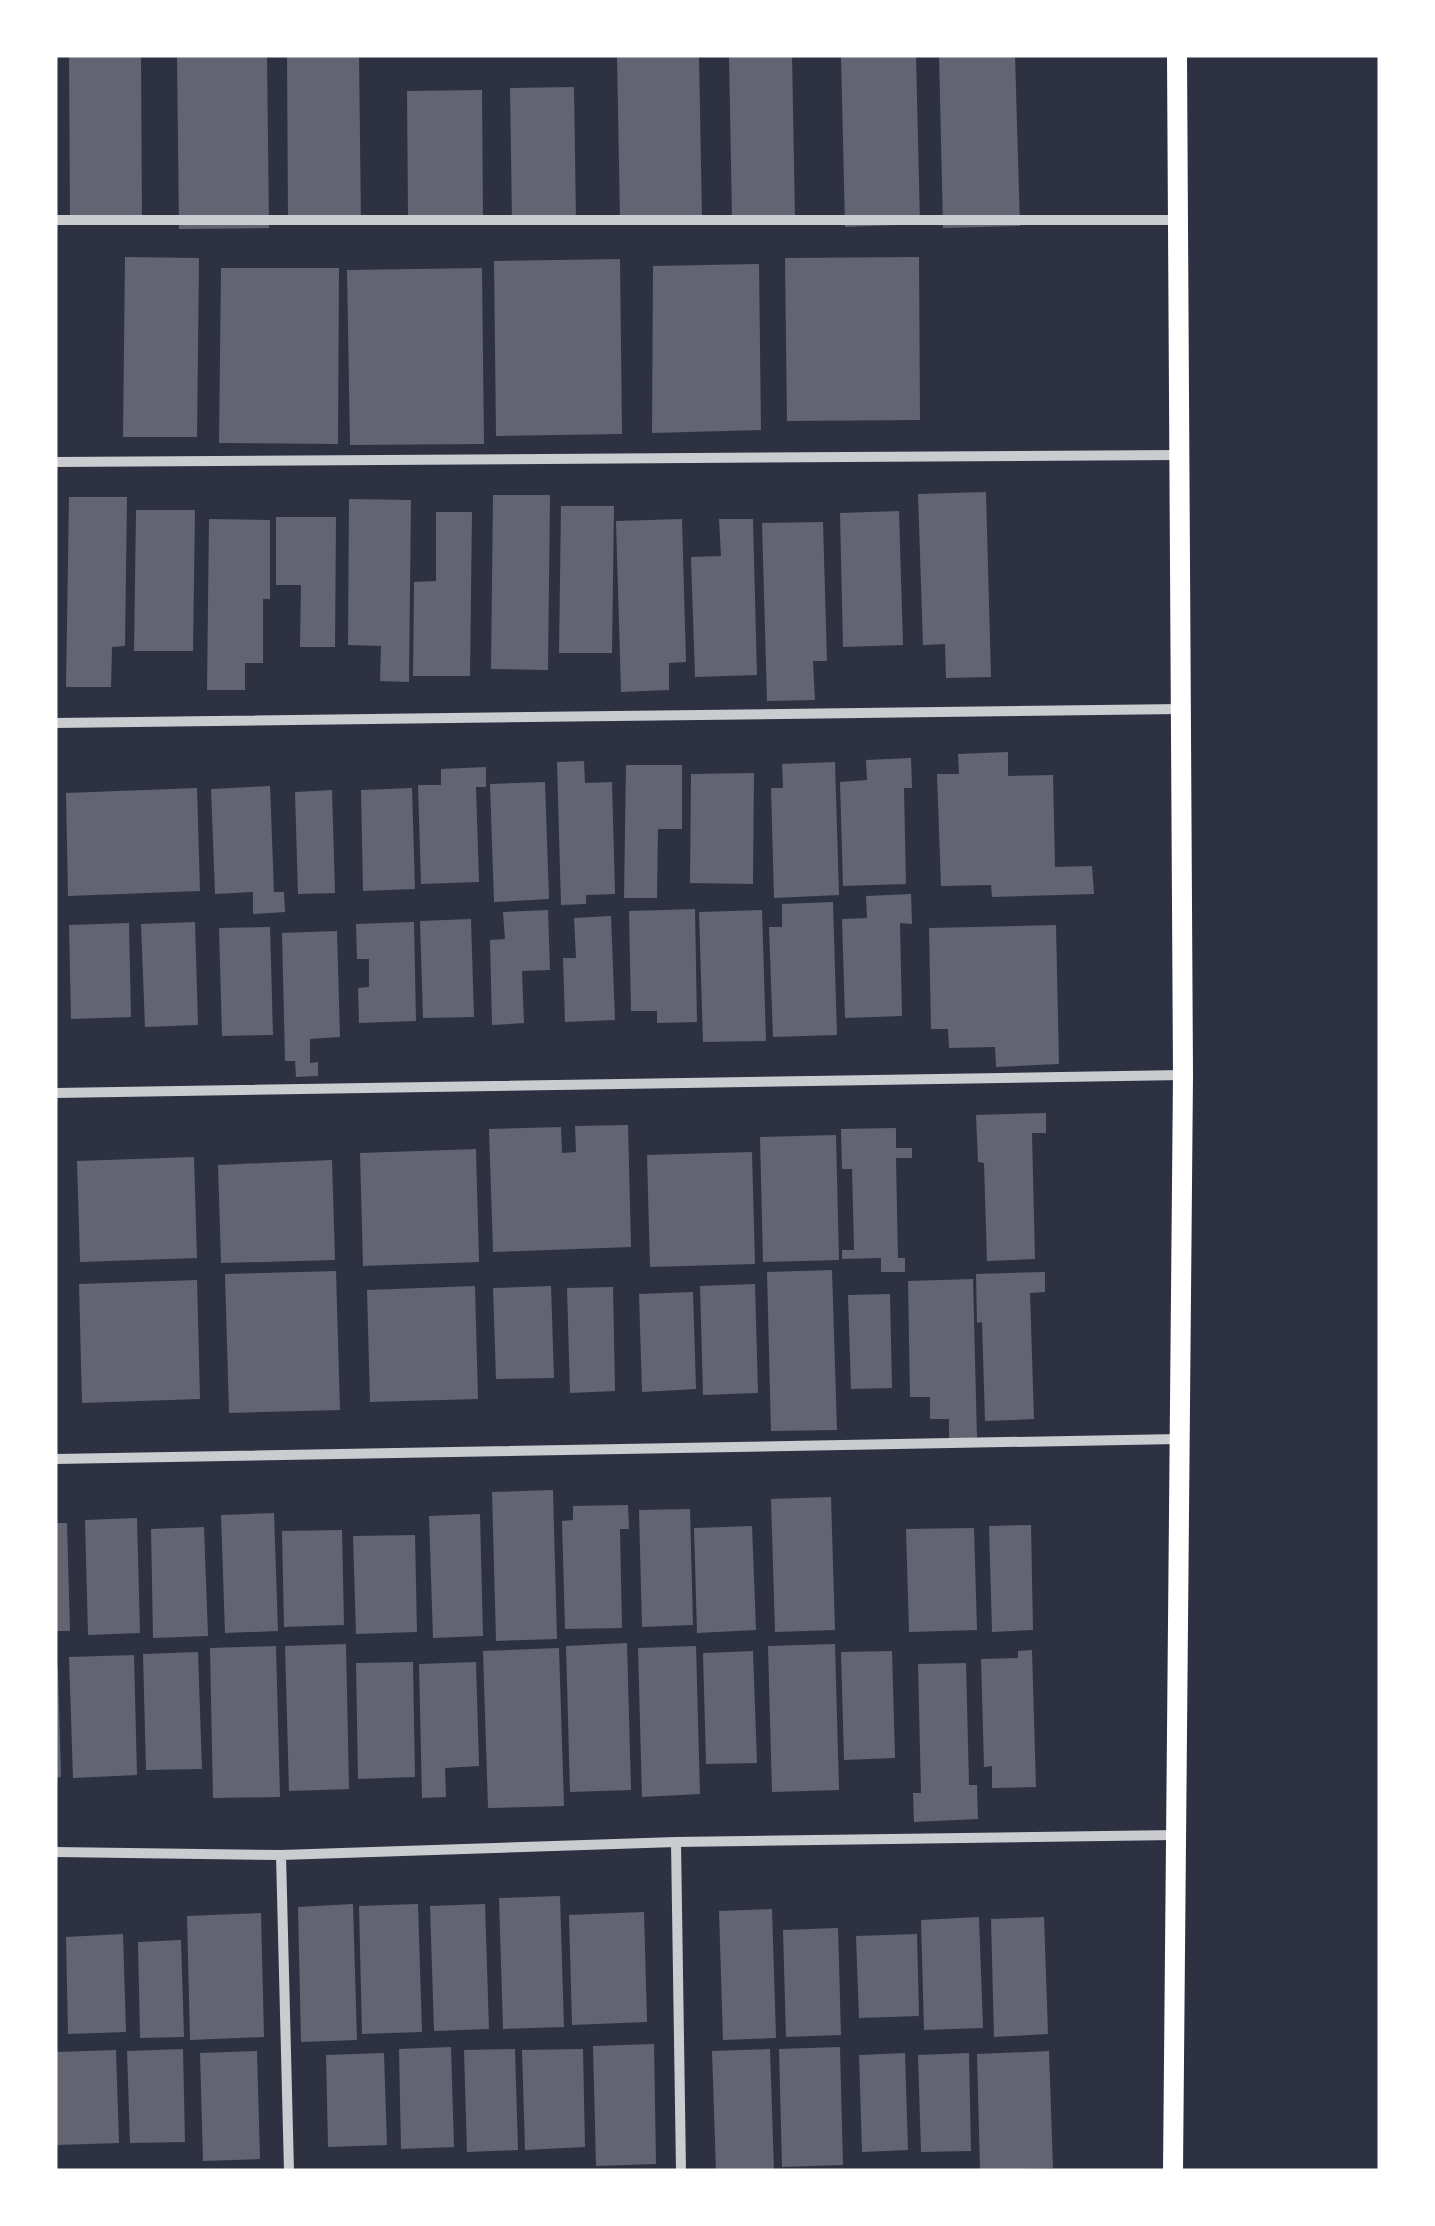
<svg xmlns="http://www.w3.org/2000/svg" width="1435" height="2226" font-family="Literata,serif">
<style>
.building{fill:#626471}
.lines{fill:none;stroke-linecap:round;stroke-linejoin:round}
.minor{stroke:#caccd0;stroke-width:10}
.secondary{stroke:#fff;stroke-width:20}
</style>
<rect width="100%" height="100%" fill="#2d3142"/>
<!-- building -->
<path class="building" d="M69,55H141L142,223L70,224Z
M177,55H267L269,228L179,229Z
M287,55H359L361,223L288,224Z
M617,55H699L702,220L620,221Z
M729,55H792L795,218L732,220Z
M841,55H916L920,224L845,227Z
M939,55H1015L1020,226L943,228Z
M574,87L576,222H512L510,88Z
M482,90L483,215L408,216L407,91Z
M125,257L199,258L197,437H123Z
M919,257L920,420L787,421L785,258Z
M620,259L622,434L496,436L494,261Z
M759,264L761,430L652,433L653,266Z
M221,268H339L338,444L219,443Z
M482,268L484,444L350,445L347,270Z
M986,492L991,677L946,678L945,644L923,645L918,494Z
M493,495H550L548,670L491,669Z
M69,497H127L125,646L112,647L111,687H66Z
M349,499L411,500L409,682L380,681L381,646L348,645Z
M561,506H614L612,653H559Z
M136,510H195L193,651H134Z
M899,511L903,645L843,647L840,513Z
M436,512H472L470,676H413L414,582L436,581Z
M276,517H336L335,647H300L301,585H276Z
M209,519L270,520V599H263V663H245V690H207Z
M682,519L686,662L669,663V690L621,692L616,521Z
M719,519H753L757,675L695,677L691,557L721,556Z
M823,522L827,661H813L815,700L767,701L762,523Z
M1008,752V776L1053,775L1055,867L1092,866L1094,894L992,897L991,885L941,886L937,774H959L958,754Z
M911,758L912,788H904L906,884L843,886L840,782L867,780L866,760Z
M584,761L585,783L612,782L615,894L586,895V904L561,905L557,762Z
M835,762L839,895L774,898L771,788H783L782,764Z
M626,765H682V829H658L657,898H624Z
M486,767V787H476L479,882L421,884L418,785H441V769Z
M754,773L753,884L690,883L691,774Z
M545,782L549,899L494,902L490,784Z
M270,786L274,892H284L285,912L253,914V892L215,894L211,789Z
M197,788L200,891L68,896L66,793Z
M412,788L415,889L363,891L361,790Z
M332,790L335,893L298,894L295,792Z
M911,894L912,924L900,923L902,1016L845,1018L842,919L867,918L866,896Z
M833,902L837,1035L773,1037L769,927H782V904Z
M695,909L697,1022L657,1023V1011H631L629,911Z
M548,910L550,970L522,971L524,1023L492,1025L490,940L505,939L503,912Z
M762,910L766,1041L703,1042L699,912Z
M611,916L615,1020L565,1022L563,958H576L574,918Z
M471,919L474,1017L423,1018L420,921Z
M195,922L198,1025L145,1027L141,924Z
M414,922L416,1021L359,1023L358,988L369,987V959H357L356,924Z
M129,923L131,1017L71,1019L69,925Z
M1056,925L1059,1064L996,1067L995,1047L949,1048L948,1029H931L929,928Z
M270,927L273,1035L222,1036L219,928Z
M337,931L340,1037L310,1039V1063L318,1062V1076L296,1077L295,1061H285L282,933Z
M1046,1113V1133H1032L1035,1259L987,1261L984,1163L978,1162L976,1115Z
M628,1125L631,1247L493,1252L489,1129L561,1127L562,1153L576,1152L575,1126Z
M896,1128V1148H912V1158H896L898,1258H905V1272H881V1258L842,1259V1250H854L852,1169H842L841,1129Z
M836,1135L839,1260L763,1262L760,1137Z
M476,1149L479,1262L363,1266L360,1153Z
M752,1152L755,1264L650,1267L647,1155Z
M194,1157L197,1258L80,1262L77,1161Z
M332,1160L335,1260L221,1263L218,1165Z
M832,1270L837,1430L771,1431L767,1272Z
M336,1271L340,1410L229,1413L225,1274Z
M1045,1272V1292L1030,1293L1034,1419L985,1421L982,1322L977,1323L976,1274Z
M973,1279L977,1438H949V1419H930V1397H910L908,1281Z
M197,1280L200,1399L82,1403L79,1284Z
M755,1284L758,1393L703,1395L700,1286Z
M475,1286L478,1399L370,1402L367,1290Z
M551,1286L554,1378L496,1379L493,1288Z
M613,1287L615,1391L570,1393L567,1288Z
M693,1292L696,1389L642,1392L639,1294Z
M890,1294L892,1388L851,1389L848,1295Z
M553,1490L557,1639L496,1641L492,1492Z
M831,1497L835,1630L775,1632L771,1499Z
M628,1505L629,1529H620L622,1628L565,1629L562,1521L573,1520V1506Z
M690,1509L693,1625L642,1627L639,1510Z
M274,1513L278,1631L225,1633L221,1515Z
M480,1514L483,1636L433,1638L429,1516Z
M137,1518L140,1633L88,1635L85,1520Z
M55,1523H67L70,1631H55Z
M1031,1525L1033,1630L992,1632L989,1526Z
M752,1526L756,1630L697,1633L694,1528Z
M204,1527L208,1636L153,1638L151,1529Z
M974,1528L977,1630L909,1632L906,1529Z
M342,1530L344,1625L284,1627L282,1531Z
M415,1535L417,1632L356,1634L353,1536Z
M627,1643L631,1790L570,1792L566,1646Z
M346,1644L349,1789L289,1791L285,1646Z
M835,1644L839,1790L772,1792L768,1646Z
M276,1646L280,1797L213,1798L210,1648Z
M696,1646L700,1794L642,1797L638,1648Z
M559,1648L564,1806L488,1808L483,1651Z
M1032,1650L1036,1787L992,1788V1766L984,1767L981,1659L1018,1658V1651Z
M753,1651L757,1763L706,1764L703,1653Z
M892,1651L895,1758L844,1760L841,1652Z
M198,1652L202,1769L146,1770L143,1654Z
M134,1655L137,1775L73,1778L69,1657Z
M413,1662L415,1777L358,1779L356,1663Z
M476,1662L479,1766L445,1768L446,1797L422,1798L419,1664Z
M966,1663L969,1785H977L978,1819L914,1822L913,1793H921L918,1664Z
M55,1669H58L61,1777L55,1778Z
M560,1896L564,2027L503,2029L499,1898Z
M353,1904L357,2040L301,2042L298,1907Z
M418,1904L422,2032L362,2034L359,1906Z
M485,1904L489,2029L434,2031L430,1906Z
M772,1909L776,2038L723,2040L719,1911Z
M644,1912L647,2022L572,2025L569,1915Z
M261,1913L264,2037L190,2040L187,1916Z
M979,1917L983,2028L924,2030L921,1920Z
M1044,1917L1048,2034L994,2037L991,1919Z
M838,1928L841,2035L786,2037L783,1930Z
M123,1934L126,2032L68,2034L66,1937Z
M917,1934L919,2016L859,2018L856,1936Z
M181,1940L184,2037L140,2038L138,1942Z
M654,2044L656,2164L596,2166L593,2046Z
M451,2047L454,2147L401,2149L399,2049Z
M840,2047L843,2165L782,2167L779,2049Z
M183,2049L185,2142L130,2143L127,2051Z
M515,2049L518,2150L467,2152L464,2050Z
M583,2049L585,2147L525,2150L522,2050Z
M770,2049L774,2171H716L712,2051Z
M116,2050L119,2143L57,2145L55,2052Z
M257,2051L260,2159L203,2161L200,2053Z
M1049,2051L1053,2168L980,2170L977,2054Z
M384,2053L387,2145L328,2147L326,2055Z
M905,2053L908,2150L862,2152L859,2055Z
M969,2053L971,2151L921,2152L918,2055Z"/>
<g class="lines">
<!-- minor -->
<path class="minor" d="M55,220H1177
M55,462L1179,455
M55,723L1181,709
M55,1093L1183,1075
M55,1459L1179,1439
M676,1842L681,2171
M55,1852L281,1855L676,1842L1176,1835
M281,1855L289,2171"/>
<!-- secondary -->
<path class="secondary" d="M1173,2171L1183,1075L1177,55"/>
</g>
<!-- border -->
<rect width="1435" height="2226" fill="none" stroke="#ffffff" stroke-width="115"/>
</svg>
